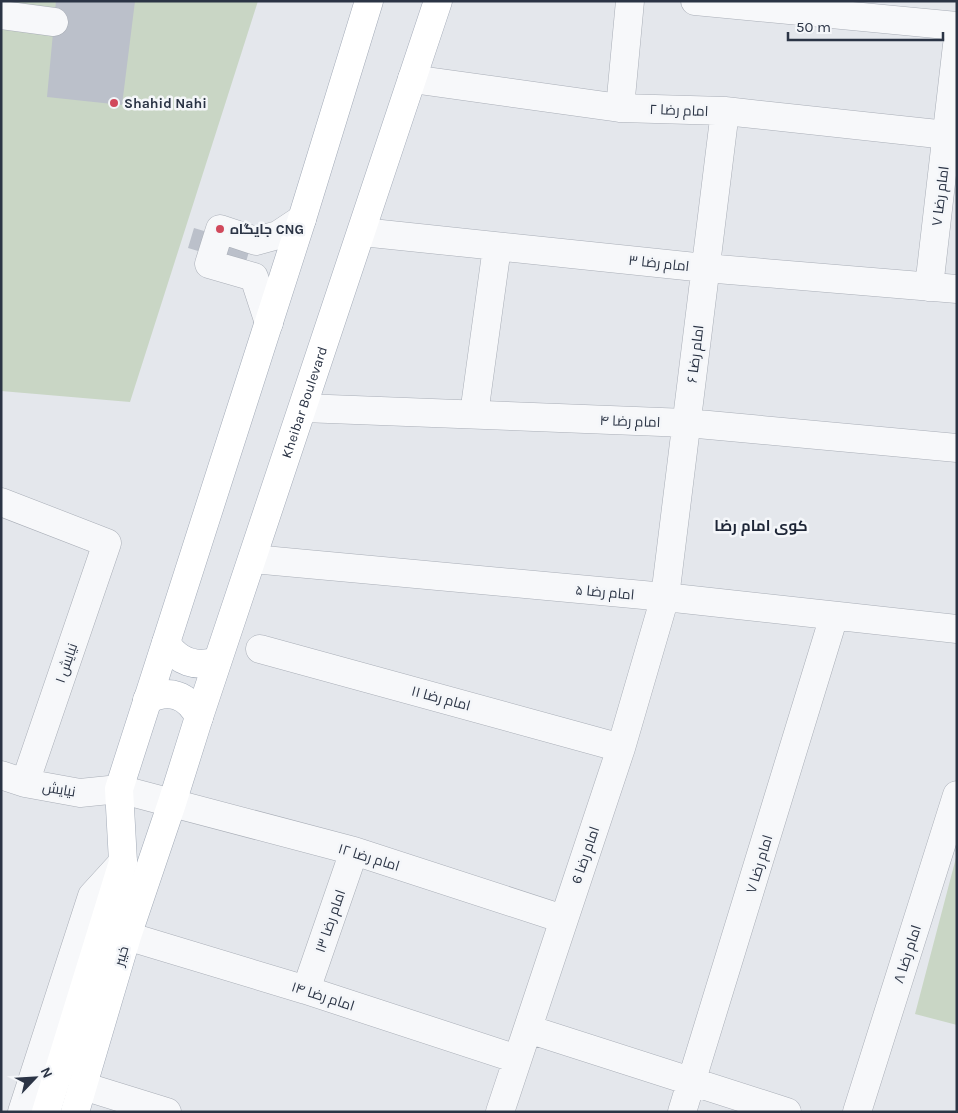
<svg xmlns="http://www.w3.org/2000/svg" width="958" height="1113" font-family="Karla,Cairo,sans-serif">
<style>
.garden{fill:#c9d6c5}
.building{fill:#bbc0ca}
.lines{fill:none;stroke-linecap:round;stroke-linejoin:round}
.minor-casing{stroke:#a9aeb7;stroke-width:29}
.major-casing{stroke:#a3abb8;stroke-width:29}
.minor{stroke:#f7f8fa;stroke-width:28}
.major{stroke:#fff;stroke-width:28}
.poi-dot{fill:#d1495b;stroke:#f4f6f9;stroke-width:2}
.labels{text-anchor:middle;stroke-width:5;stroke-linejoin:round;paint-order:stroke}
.poi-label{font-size:14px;font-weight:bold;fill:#2b3445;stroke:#f4f6f9;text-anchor:start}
.street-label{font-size:14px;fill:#2b3445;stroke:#f4f6f9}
.neighbourhood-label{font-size:15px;font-weight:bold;fill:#1d2536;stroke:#f4f6f9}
</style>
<rect width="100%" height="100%" fill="#e4e7ec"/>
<!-- garden -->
<path class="garden" d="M1,1H258L130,402L1,391Z
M957,854V1025L915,1014Z"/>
<!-- building -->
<path class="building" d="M56,1H135L122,105L47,97Z
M194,228L251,245L245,265L188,248Z"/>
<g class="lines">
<!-- minor casing -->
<g class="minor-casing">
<path id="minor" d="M695,1L957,26
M1,15L54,22
M412,79L620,108L725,111L947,135
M620,108L630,1
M362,232L705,268L957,289
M929,287L957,45
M269,323L254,277L209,264L220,229L256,241L278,235L302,219
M303,408L687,423L957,448
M474,414L497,247
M1,502L107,543L25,783
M253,559L665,597L957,629
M260,649L621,748
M1,775L25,783L80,793L119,789L354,851L563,919
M127,936L306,990L517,1059
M306,990L354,851
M528,1029L787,1112
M83,1086L167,1112
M22,1112L92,896L123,862
M500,1112L621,748L665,597L725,111
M682,1112L834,616
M857,1112L957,795"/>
</g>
<!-- major casing -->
<g class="major-casing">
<g id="major">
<path d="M166,643C178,662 196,668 217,661"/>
<path d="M147,700C169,688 188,695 199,717"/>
<path d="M46,1112L123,862L119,789L302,219L369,1"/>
<path id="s1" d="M75,1112L127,936L172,803L199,717L438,1"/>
</g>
</g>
<!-- minor -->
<use href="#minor" class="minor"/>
<!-- major -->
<use href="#major" class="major"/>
</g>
<!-- markers -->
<g class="poi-dot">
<circle cx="114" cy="103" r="5"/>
<circle cx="220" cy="229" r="5"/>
</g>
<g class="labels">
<!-- poi labels -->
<g class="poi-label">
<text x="124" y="108">Shahid Nahi</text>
<text x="230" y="234">جایگاه CNG</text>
</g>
<!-- street labels -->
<g class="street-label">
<text transform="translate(679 110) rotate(2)" y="5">امام رضا ۲</text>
<text transform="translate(940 196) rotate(-83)" y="5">امام رضا ۷</text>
<text transform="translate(659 263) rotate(6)" y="5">امام رضا ۳</text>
<text transform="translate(695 354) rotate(-83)" y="5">امام رضا ۶</text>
<text dy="5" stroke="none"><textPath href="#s1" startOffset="746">Kheibar Boulevard</textPath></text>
<text transform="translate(630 421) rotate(2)" y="5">امام رضا ۴</text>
<text transform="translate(605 592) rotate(5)" y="5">امام رضا ۵</text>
<text transform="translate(66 663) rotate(-71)" y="5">نیایش ۱</text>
<text transform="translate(441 698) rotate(15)" y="5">امام رضا ۱۱</text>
<text transform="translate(59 789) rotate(9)" y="5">نیایش</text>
<text transform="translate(585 855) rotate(-71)" y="5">امام رضا 6</text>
<text transform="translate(369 857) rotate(17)" y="5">امام رضا ۱۲</text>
<text transform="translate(759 864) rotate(-73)" y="5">امام رضا ۷</text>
<text transform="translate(330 921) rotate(-71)" y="5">امام رضا ۱۳</text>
<text transform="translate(907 954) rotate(-72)" y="5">امام رضا ۸</text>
<text transform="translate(121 956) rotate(-74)" y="5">خیبر</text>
<text transform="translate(323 996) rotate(18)" y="5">امام رضا ۱۴</text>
</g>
<!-- neighbourhood labels -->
<g class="neighbourhood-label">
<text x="761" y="531">کوی امام رضا</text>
</g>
</g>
<!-- border -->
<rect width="958" height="1113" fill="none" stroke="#2b3445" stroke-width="5"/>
<!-- north arrow -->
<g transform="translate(35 1078) rotate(65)" stroke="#f4f6f9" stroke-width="4" paint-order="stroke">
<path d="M0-4L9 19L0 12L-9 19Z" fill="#2b3445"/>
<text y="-8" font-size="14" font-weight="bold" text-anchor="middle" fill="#2b3445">N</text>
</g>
<!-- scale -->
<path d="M788 32v8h155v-8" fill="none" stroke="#2b3445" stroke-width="2.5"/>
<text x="796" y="32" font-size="15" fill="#2b3445" stroke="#f4f6f9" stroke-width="4" paint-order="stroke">50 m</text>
</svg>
